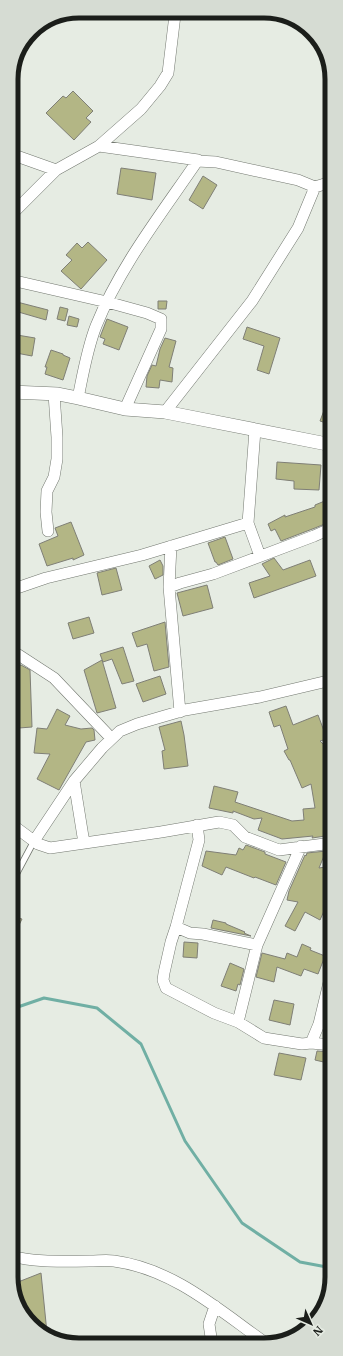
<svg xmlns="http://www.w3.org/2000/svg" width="343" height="1356" font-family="'IBM Plex Serif',serif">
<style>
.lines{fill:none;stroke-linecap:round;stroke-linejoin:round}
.stream{stroke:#70afa4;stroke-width:3}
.building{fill:#b3b685;stroke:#7f7f76}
.service-casing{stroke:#737870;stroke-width:7}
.minor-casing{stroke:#737870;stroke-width:12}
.tertiary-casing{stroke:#737870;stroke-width:14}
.service{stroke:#fff;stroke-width:5.5}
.minor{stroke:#fff;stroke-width:11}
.tertiary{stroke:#fff;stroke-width:13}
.rim{fill:none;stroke:#1b1e1a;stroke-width:5}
</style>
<rect width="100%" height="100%" fill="#e6ece3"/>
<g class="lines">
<!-- stream -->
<path class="stream" d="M12,1009L44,998L97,1008L141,1044L185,1141L242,1223L300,1262L332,1268"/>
</g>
<!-- building -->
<path class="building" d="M73,91L93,111L86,118L91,122L74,140L46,113L63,96L66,98Z
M121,168L156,173L152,200L117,194Z
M203,176L217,185L203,209L189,200Z
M88,242L107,260L81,289L61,271L72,260L66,255L77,243L82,248Z
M158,301H167L166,309H158Z
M17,302L48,310L46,320L15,311Z
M60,307L68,309L65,321L57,319Z
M69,316L79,319L77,327L67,325Z
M107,319L128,327L119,350L103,344L105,339L100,337Z
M247,327L280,338L269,374L257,370L264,346L243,339Z
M11,334L35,338L32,356L11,352L13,344H11Z
M165,338L176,341L169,367L173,368L172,382L160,380L159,388L146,387L147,376L152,365L156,366L160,349Z
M51,350L63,354V355L70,358L63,380L45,374L47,367H45Z
M331,392H332V425L320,421Z
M277,462L321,465L319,490L294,489V481L276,479Z
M332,498V521L315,528L281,541L275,529L271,531L268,524L285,515V517L315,507V505Z
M71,522L84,555L73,560V558L47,566L39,544L58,536L55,528Z
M225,537L233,559L218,565L216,562H215L208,543Z
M274,558L283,570L310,560L316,576L254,598L249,583L270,576L262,564Z
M160,560L163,566V575L155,579L149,566Z
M116,568L122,590L102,595L97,573Z
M207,585L213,608L183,616L177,593Z
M89,617L94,633L73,639L68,623Z
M165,622L169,667L154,671L147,644L137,647L132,633Z
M123,647L134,681L122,684L112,659L103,662L100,654Z
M102,660L116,708L97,713L84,670Z
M21,665L30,670L32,727L19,728L18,688H12L11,666Z
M160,676L166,694L143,702L136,684Z
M286,706L293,725L318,715L327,739L320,741L332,753V835L312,838L313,836L282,839L258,830L262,818L254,819L233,811V813L209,808L214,786L238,792L235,802L292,821L304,820L303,809L315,808L311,784L302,788L290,760H289L284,751L288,749L280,725L274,727L269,712Z
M57,709L70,716L65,725L81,729L92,728L94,730L95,740L86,742L59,790L37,779L50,754L34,753L37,728L47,729Z
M181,721L184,735L188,766L164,769L162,751L165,750L159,727Z
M246,845L265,852V854L286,862L276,885L255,877L254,878L226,867L222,875L202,866L206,851L236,855L239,848L243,850Z
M326,851L319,868L332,866V894L328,904L332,905V914L324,911L320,920L305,912L295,931L285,926L298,902L287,900L289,891L305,855L306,856L307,853Z
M11,916L22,919L11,941Z
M213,920L226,923V924L245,932L244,933L251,936L211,928Z
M184,942L198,943L197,958L183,957Z
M302,944L311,948L310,950L325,956L318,974L304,969L301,976L277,967L274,982L256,977L262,953L285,959L287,953L297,957Z
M230,963L244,969L240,985L238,984L236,991L221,986Z
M274,1000L294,1004L290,1025L269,1020Z
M317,1051L332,1052V1064L315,1060Z
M279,1053L306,1058L301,1080L274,1075Z
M41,1273L47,1333L28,1322L15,1292L13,1284Z"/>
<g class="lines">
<!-- service casing -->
<g class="service-casing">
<path id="service" d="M11,884L34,841"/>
</g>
<!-- minor casing -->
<g class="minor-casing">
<path id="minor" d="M99,146L141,109L160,86L168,73L175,15
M11,154L56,170
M11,215L56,170L99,146L198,160L197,161L216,162L298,180L315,187L331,182
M11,280L107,302L147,313L161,319V329L125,409
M78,398C83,374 87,349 96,326C120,266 162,213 198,160
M165,412L252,301L298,228L315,187
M255,430L248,523L260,556
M48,531L46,512L47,491L54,477L57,459V437L54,394
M171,546L169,587L180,712
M169,587L180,583L213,574L314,536L332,528
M11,590L46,578L142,555L248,523
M11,650L54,678L111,738
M74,781L84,843
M11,824L38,844L50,848L161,832L219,822L233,825L245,837L279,850L332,843
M197,825L199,840L176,927L171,942L164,973L163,980L166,988L214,1013L238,1022L264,1038L302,1044L311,1043L319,1024L332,970
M34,841L74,781L102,748L120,731L137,724L185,710L260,697L332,680
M176,927L190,933L203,934L257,945
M238,1022L257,945L301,846
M311,1043L332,1045
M12,1256C36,1263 65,1261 90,1261C98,1261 107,1260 114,1261C174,1269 220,1311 267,1344
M212,1344L209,1324L215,1306"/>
</g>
<!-- tertiary casing -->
<g class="tertiary-casing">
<path id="tertiary" d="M11,392L58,394L78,398L125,409L165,412L332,445"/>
</g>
<!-- service -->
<use href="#service" class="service"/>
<!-- minor -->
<use href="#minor" class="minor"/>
<!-- tertiary -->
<use href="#tertiary" class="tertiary"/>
</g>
<!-- crop -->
<path d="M0 0H343V1356H0ZM79 18H264A61 61 0 0 1 325 79V1277A61 61 0 0 1 264 1338H79A61 61 0 0 1 18 1277V79A61 61 0 0 1 79 18Z" fill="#d6dcd3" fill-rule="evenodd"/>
<path class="rim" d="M79 18H264A61 61 0 0 1 325 79V1277A61 61 0 0 1 264 1338H79A61 61 0 0 1 18 1277V79A61 61 0 0 1 79 18Z"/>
<!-- north arrow -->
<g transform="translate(311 1324) rotate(135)" stroke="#e6ece3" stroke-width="3" paint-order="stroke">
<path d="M0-3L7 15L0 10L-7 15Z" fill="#1b1e1a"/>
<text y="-6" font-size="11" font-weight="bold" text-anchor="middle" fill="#1b1e1a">N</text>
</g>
</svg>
